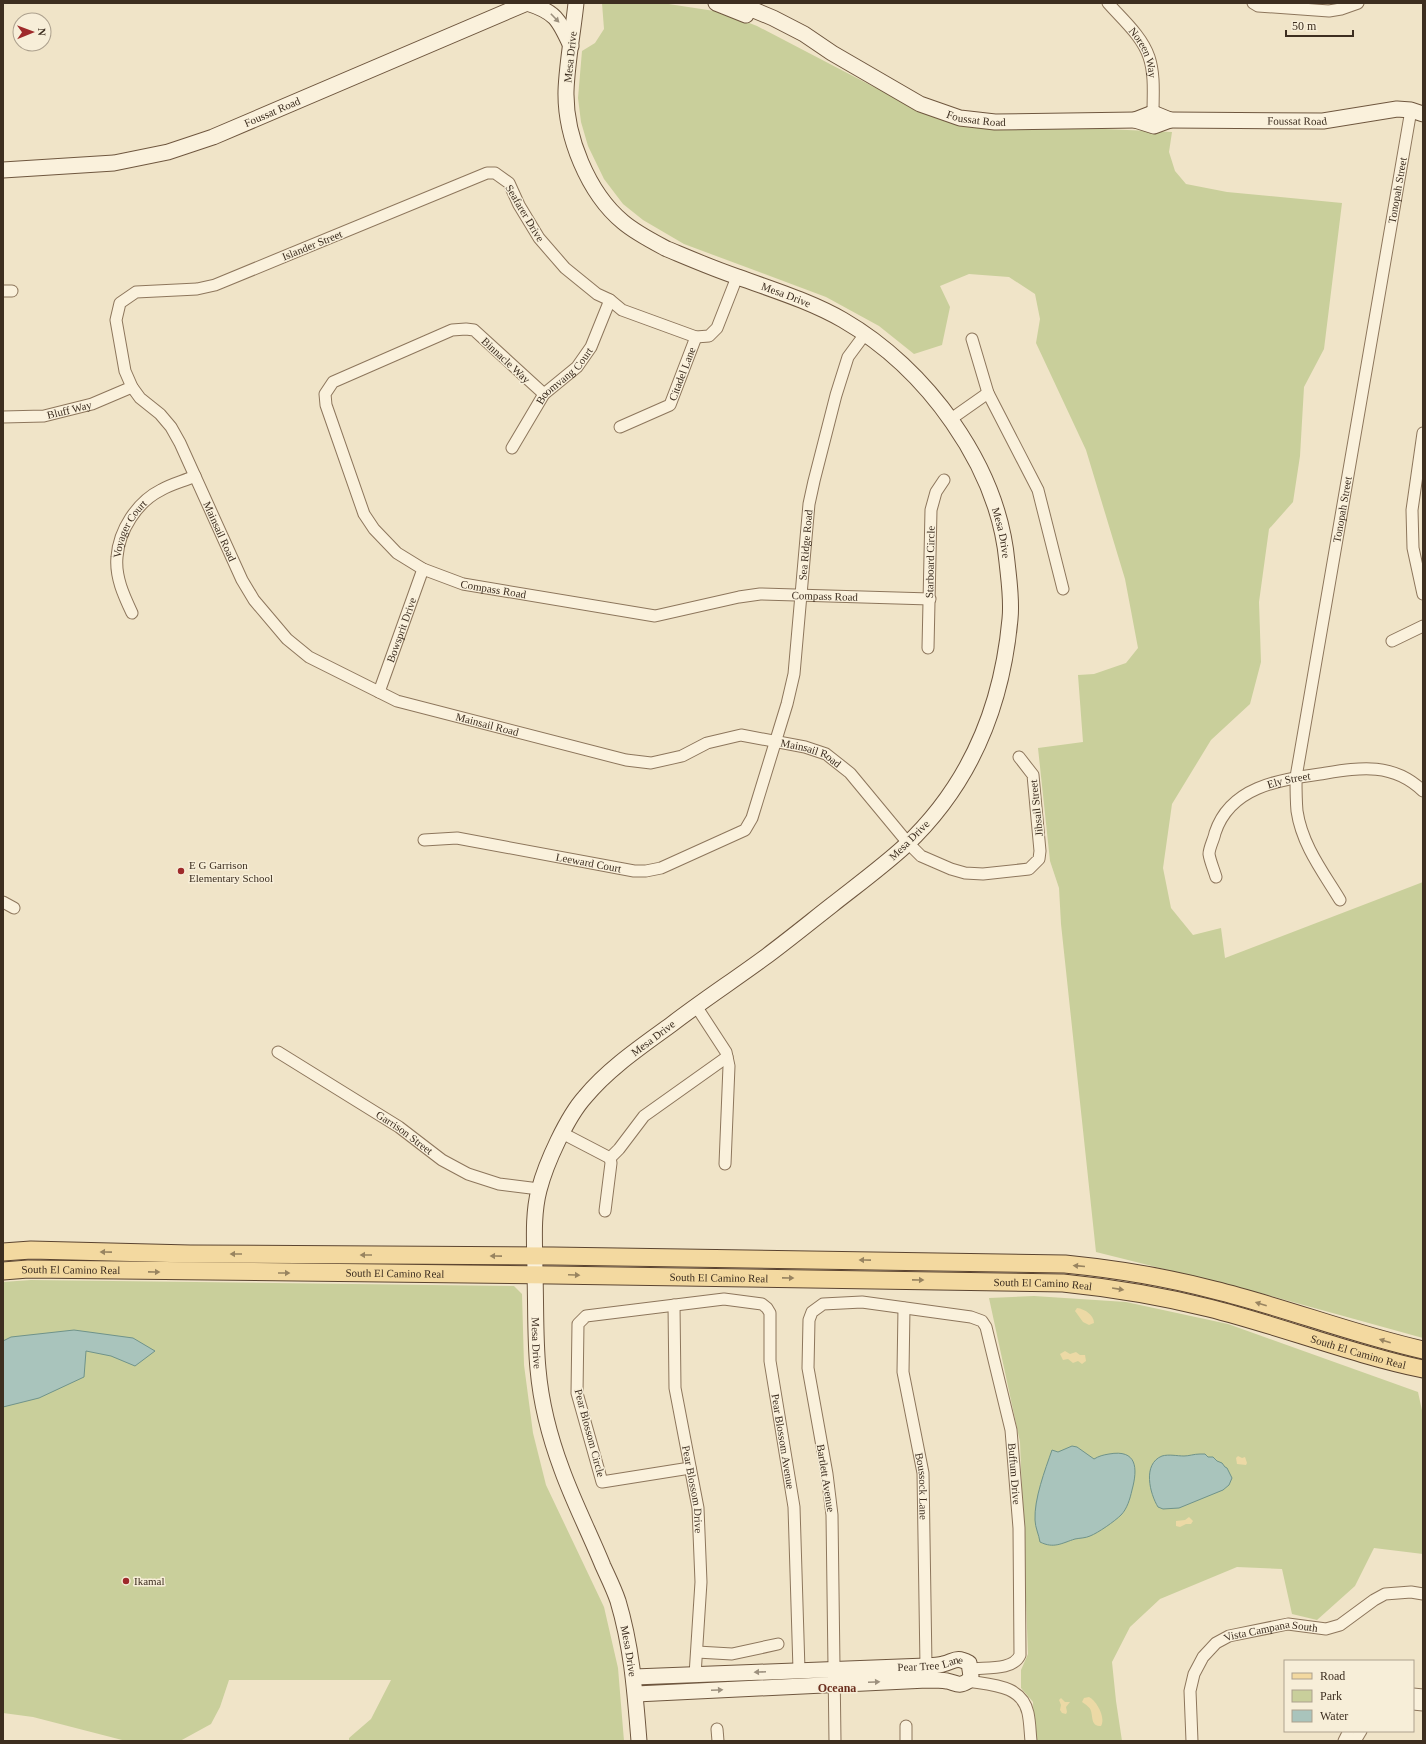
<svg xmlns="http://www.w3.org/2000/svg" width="1426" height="1744" font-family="Georgia,serif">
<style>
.green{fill:#c9cf9b}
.sand{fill:#ecd9a5}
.water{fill:#a9c4bc;stroke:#6f938a}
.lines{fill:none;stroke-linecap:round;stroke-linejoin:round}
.street-casing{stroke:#8d765c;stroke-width:13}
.secondary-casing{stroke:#6f573f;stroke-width:17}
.primary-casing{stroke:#5b4430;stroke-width:19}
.street{stroke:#faf1dc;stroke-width:11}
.secondary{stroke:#faf1dc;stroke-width:15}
.primary{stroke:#f3d9a0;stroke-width:17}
.oneway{fill:#9c907e}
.oneway2{fill:#988460}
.poi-dot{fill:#9e2a2b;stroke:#f7eed8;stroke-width:1.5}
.labels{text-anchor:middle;stroke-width:3;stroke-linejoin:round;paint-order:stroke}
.street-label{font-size:11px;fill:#3d2e20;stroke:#f7eed8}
.poi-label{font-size:11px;fill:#3d2e20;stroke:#f7eed8;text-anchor:start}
.neighbourhood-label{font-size:12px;font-weight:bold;fill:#6b2e1e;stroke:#f7eed8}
</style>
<rect width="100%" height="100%" fill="#f0e4c8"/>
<!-- green -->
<path class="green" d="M602,3H662L721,12L757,26L874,87L951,122L1172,132L1169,152L1175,171L1186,184L1227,192L1342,203L1324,349L1304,387L1300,456L1293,502L1269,529L1259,602L1261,662L1250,704L1211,740L1172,804L1163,868L1171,908L1193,935L1221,928L1225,958L1423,882V1338L1264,1294L1096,1252L1061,924L1059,888L1050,861L1038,748L1083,742L1078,675L1094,674L1126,663L1138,648L1125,579L1086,450L1036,343L1040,319L1035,294L1009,277L969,274L940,286L950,307L942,345L914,354L879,326L826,297L684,244L643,220L623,204L604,179L588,146L581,122L578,98L582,51L595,43L604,29Z
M31,1280L514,1286L522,1294L524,1365L533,1433L546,1485L604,1607L618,1668L624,1741H349V1738L371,1719L391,1680H229L220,1707L211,1724L180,1741H126L33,1717L3,1713V1282Z
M1034,1296L1126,1302L1228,1324L1418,1392L1423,1415V1554L1374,1548L1355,1586L1317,1620L1292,1614L1282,1569L1237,1567L1160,1599L1130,1627L1112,1662L1116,1701L1122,1741H1034L1033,1702L1021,1688V1670L1028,1654L1020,1442L989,1298Z"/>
<!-- sand -->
<path class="sand" d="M1077,1308C1085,1309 1094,1315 1094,1323L1089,1325L1083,1322L1075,1311Z
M1065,1351L1070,1354L1076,1352L1080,1355H1085L1086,1361L1082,1364L1078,1361L1073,1363L1068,1359L1063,1360L1060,1354Z
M1238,1456L1242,1458L1245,1457L1247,1463L1246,1465L1237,1464L1236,1458Z
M1189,1517L1193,1521L1191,1524H1186L1180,1527L1176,1526V1521L1185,1520Z
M1089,1697C1097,1701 1106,1718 1101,1726C1091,1726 1093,1718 1091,1711C1090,1707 1086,1705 1082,1702L1084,1698Z
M1061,1698L1065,1702H1070L1066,1707L1067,1712L1066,1714L1062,1713L1060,1710L1061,1705L1059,1700Z"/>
<!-- water -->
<path class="water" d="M74,1330L133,1338L155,1351L135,1366L111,1356L86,1351L84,1377L39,1398L3,1407V1341L11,1337Z
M1072,1446L1077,1447L1094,1459C1099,1456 1103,1455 1109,1454C1137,1449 1138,1468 1132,1490C1130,1499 1127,1509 1121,1515C1115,1521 1098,1533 1090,1536C1086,1538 1080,1538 1075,1539C1062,1543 1054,1549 1040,1542C1039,1535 1035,1527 1035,1520C1034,1499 1045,1470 1052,1450L1058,1452Z
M1200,1454H1205L1208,1457H1213L1217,1461L1222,1463L1225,1467L1227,1468L1232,1478L1229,1485L1223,1490L1179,1508L1163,1509L1158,1507C1150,1494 1142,1464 1162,1456C1169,1454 1177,1456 1184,1456C1189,1456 1194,1454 1200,1454Z"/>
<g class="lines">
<!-- street casing -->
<g class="street-casing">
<g id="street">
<path id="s1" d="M1108,3C1122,19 1142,36 1149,57C1155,75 1153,95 1153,113"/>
<path d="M1253,3L1258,6L1329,11L1341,9L1358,3"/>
<path id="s2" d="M737,277L717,328L709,336L696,337L622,310L610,300L597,294L565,268L539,238L519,205L509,183L495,173H487L215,285L197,289L136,292L120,303L116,320L125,371L132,387L140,398L160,414L171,427L180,443L242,580L254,600L287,639L309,657L397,701L626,760L651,763L682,756L707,743L741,735L805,747L826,754L850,773L908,843L921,856L951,869L965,873L983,874L1029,869L1039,859L1040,851L1033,775L1019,757"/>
<path d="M3,291H12"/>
<path d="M972,339L988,393L1038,490L1063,589"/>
<path id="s3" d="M544,394L474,330L466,329L452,330L333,382L325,394L326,405L364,514L374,529L397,553L423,569L463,584L655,616L739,597L760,594L930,599"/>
<path id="s4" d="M3,417L44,416L92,404L132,387"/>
<path d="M951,419L988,393"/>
<path id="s5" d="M620,427L670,405L696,337"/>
<path d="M1423,433L1412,510L1413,548L1423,594"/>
<path id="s6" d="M512,448L544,394L577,367L591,347L610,300"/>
<path id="s7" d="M132,613C124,596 115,577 117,557C119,530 137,502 161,490C171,484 184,481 195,476"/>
<path d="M1392,641L1423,626"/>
<path id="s8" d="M928,648L931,510L936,492L944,480"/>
<path id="s9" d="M379,692L423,569"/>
<path id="s10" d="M424,840L457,838L634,871H646L661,868L745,830L752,818L787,704L794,674L809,504L814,481L836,395L848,357L865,334"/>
<path id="s11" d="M1216,877C1214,870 1210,861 1209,854C1209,848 1214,839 1215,833C1230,787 1278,780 1320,774C1358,768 1392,761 1423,791"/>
<path id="s12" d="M1340,900C1323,872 1302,845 1297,811C1296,800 1296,788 1296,777L1411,110"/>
<path d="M3,902L14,908"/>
<path d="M696,1006L726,1052L729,1066L725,1164"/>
<path id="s13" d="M278,1052L399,1127L442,1160L468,1174L499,1184L539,1189"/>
<path d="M562,1133L610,1158"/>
<path d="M610,1158L619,1149L644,1116L727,1057"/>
<path d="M605,1211L611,1163L610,1158"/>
<path id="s14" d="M674,1305L675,1388L698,1508L701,1582L695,1675"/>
<path id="s15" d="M904,1308L903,1372L923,1473L926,1666"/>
<path id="s16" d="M690,1468L602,1482L577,1393L578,1324L586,1316L724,1299L762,1304L767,1308L770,1313V1361L794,1507L799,1670"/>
<path d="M697,1652L732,1654L778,1644"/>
<path d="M968,1681C992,1685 1022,1685 1028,1713C1030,1722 1030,1732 1031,1741"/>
<path d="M1413,1694L1423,1695"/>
<path d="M1413,1704L1423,1705"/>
<path d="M717,1729L718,1741"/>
<path id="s17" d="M835,1741L832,1515L827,1474L808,1368L809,1320L812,1312L823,1304L862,1302L971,1317L982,1321L986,1327L1011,1430L1019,1528L1020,1655C1013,1671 985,1667 971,1669"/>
<path d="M906,1741V1726"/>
<path id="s18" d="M1192,1741L1190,1691L1194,1674L1203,1657L1216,1643L1229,1636L1288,1624L1326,1629L1340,1625L1374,1600L1385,1594L1411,1592L1423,1594"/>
<path d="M1344,1741L1349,1731"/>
<path d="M1355,1741L1361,1731"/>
</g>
</g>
<!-- secondary casing -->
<g class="secondary-casing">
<g id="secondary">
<path d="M527,3C556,12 559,20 571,46"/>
<path id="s19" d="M576,3C573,32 567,62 566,91C565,136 588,193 623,222C636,233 652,241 667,249C691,259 714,269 738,277C773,290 810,301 843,320C926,368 998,465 1007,562C1009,581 1012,600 1010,619C1002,707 970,785 905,846C882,867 856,886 832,905C809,923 787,941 764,958C734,980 702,1001 672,1024C642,1046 609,1068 585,1097C567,1117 546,1163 539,1190C532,1217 535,1246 535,1275C536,1306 535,1338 538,1369C541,1404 550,1438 562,1470C574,1503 590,1534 603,1566C608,1577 614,1589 618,1601C632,1648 635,1692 639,1741"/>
<path d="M716,3L746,15"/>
<path id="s20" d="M737,3L773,18L804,34L832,53L920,104L960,118L995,122L1135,120"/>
<path d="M1153,113L1170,120L1154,126L1135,120Z"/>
<path id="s21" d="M1170,120L1323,121L1397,109L1411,110L1423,114"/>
<path id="s22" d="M3,170L114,163L168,152L213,137L527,3"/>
<path id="s23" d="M634,1677L926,1666C931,1665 938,1666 943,1664C955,1661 956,1656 969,1663L971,1676L968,1681C959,1687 956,1683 947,1681C941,1680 933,1680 927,1680L636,1694"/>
</g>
</g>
<!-- primary casing -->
<g class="primary-casing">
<g id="primary">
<path d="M3,1252L31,1250L190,1254L553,1256L1065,1264C1115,1269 1165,1277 1214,1290C1284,1307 1352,1334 1423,1350"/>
<path id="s24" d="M3,1271L28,1269L552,1275L1063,1283C1112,1288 1161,1296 1209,1308C1281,1326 1351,1354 1423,1369"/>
</g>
</g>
<!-- street -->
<use href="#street" class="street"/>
<!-- secondary -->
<use href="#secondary" class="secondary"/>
<!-- primary -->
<use href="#primary" class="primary"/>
</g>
<!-- one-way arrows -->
<defs><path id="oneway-solid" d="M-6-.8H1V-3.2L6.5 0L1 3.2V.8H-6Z"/></defs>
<g class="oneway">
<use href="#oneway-solid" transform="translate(555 18) rotate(46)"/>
<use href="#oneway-solid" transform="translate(760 1672) rotate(178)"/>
<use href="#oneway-solid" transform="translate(874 1682) rotate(-2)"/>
<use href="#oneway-solid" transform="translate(717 1690) rotate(-3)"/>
</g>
<g class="oneway2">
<use href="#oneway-solid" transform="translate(106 1252) rotate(-179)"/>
<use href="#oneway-solid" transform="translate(236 1254) rotate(-180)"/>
<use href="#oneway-solid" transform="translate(366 1255) rotate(-180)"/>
<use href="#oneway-solid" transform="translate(496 1256) rotate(-179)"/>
<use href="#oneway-solid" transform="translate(865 1260) rotate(-179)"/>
<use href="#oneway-solid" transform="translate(1079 1266) rotate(-175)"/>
<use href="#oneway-solid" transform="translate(154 1272) rotate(1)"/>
<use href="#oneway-solid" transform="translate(284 1273)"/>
<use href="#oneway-solid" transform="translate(574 1275) rotate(2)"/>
<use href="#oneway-solid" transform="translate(788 1278) rotate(1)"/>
<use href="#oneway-solid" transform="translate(918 1280) rotate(1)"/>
<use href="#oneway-solid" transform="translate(1118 1289) rotate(9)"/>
<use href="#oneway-solid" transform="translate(1261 1304) rotate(-163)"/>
<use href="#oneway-solid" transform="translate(1385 1341) rotate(-163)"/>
</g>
<!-- markers -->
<g class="poi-dot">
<circle cx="181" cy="871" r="4"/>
<circle cx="126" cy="1581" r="4"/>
</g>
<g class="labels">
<!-- street labels -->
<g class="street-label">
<text dy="4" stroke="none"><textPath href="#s1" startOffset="62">Noreen Way</textPath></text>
<text transform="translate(570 57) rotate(-84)" y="4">Mesa Drive</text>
<text dy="4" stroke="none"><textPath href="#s22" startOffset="278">Foussat Road</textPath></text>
<text dy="4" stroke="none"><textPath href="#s20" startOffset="268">Foussat Road</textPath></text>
<text dy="4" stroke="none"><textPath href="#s21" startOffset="127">Foussat Road</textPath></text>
<text dy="4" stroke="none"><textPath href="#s12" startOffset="729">Tonopah Street</textPath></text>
<text transform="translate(525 213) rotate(59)" y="4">Seafarer Drive</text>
<text transform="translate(312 245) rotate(-22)" y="4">Islander Street</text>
<text dy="4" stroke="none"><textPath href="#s19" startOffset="415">Mesa Drive</textPath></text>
<text transform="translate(506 360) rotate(43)" y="4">Binnacle Way</text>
<text dy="4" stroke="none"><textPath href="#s5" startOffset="88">Citadel Lane</textPath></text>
<text dy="4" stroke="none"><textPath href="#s6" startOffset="90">Boomvang Court</textPath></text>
<text dy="4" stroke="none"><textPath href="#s4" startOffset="67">Bluff Way</textPath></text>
<text dy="4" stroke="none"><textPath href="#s12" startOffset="405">Tonopah Street</textPath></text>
<text dy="4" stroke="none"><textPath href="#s7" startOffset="90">Voyager Court</textPath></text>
<text dy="4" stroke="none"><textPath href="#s2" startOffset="1008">Mainsail Road</textPath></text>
<text dy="4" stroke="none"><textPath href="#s19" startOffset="750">Mesa Drive</textPath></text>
<text dy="4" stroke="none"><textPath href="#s10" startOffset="626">Sea Ridge Road</textPath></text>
<text dy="4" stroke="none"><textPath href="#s8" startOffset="86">Starboard Circle</textPath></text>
<text dy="4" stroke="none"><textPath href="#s3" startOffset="543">Compass Road</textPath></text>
<text dy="4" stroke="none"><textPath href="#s3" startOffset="879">Compass Road</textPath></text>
<text dy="4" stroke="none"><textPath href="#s9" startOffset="66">Bowsprit Drive</textPath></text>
<text dy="4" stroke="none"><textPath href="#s2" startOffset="1356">Mainsail Road</textPath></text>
<text dy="4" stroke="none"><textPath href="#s2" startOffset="1692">Mainsail Road</textPath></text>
<text dy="4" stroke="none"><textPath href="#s11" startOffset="142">Ely Street</textPath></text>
<text transform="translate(1036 808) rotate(-96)" y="4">Jibsail Street</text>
<text transform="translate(909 840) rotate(-45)" y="4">Mesa Drive</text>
<text dy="4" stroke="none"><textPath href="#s10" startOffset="167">Leeward Court</textPath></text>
<text transform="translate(653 1038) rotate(-37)" y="4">Mesa Drive</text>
<text dy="4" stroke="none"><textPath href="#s13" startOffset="150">Garrison Street</textPath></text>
<text dy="4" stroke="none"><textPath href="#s24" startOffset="68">South El Camino Real</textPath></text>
<text dy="4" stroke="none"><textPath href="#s24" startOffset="392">South El Camino Real</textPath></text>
<text dy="4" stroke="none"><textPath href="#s24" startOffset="716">South El Camino Real</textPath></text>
<text dy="4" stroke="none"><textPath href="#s24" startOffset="1040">South El Camino Real</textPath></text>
<text dy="4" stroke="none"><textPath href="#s19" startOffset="1758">Mesa Drive</textPath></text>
<text dy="4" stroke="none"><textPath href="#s24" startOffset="1364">South El Camino Real</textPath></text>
<text transform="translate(590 1433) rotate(75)" y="4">Pear Blossom Circle</text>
<text dy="4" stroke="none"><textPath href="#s16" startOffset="581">Pear Blossom Avenue</textPath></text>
<text dy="4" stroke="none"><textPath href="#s17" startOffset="763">Buffum Drive</textPath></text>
<text transform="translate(826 1478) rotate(81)" y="4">Bartlett Avenue</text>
<text dy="4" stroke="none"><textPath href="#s15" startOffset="180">Boussock Lane</textPath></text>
<text dy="4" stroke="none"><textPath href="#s14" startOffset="186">Pear Blossom Drive</textPath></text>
<text dy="4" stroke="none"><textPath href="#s18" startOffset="163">Vista Campana South</textPath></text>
<text dy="4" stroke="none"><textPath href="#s19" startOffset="2082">Mesa Drive</textPath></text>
<text dy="4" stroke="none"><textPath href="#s23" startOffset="297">Pear Tree Lane</textPath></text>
</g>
<!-- poi labels -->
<g class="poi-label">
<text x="189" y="869">E G Garrison<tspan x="189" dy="13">Elementary School</tspan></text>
<text x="134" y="1585">Ikamal</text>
</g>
<!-- neighbourhood labels -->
<g class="neighbourhood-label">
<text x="837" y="1692">Oceana</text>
</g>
</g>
<!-- border -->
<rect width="1426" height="1744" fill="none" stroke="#3d2e20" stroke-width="8"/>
<!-- legend -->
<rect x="1284" y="1660" width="130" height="72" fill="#f7eed8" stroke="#ada18e"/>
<rect x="1292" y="1673" width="20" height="6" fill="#f3d9a0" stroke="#ada18e"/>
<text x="1320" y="1680" font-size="12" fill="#3d2e20">Road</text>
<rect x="1292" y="1690" width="20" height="12" fill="#c9cf9b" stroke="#ada18e"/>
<text x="1320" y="1700" font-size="12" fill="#3d2e20">Park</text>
<rect x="1292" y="1710" width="20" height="12" fill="#a9c4bc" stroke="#ada18e"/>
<text x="1320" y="1720" font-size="12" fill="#3d2e20">Water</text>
<!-- north arrow -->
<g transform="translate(32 32) rotate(89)"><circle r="19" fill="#f7eed8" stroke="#ada18e"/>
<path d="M0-3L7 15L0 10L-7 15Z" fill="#9e2a2b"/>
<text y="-6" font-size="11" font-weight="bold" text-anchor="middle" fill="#3d2e20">N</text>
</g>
<!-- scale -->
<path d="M1286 30v6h67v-6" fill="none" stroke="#3d2e20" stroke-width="2"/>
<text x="1292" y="30" font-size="12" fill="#3d2e20" stroke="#f7eed8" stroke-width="3" paint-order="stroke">50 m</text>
</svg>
